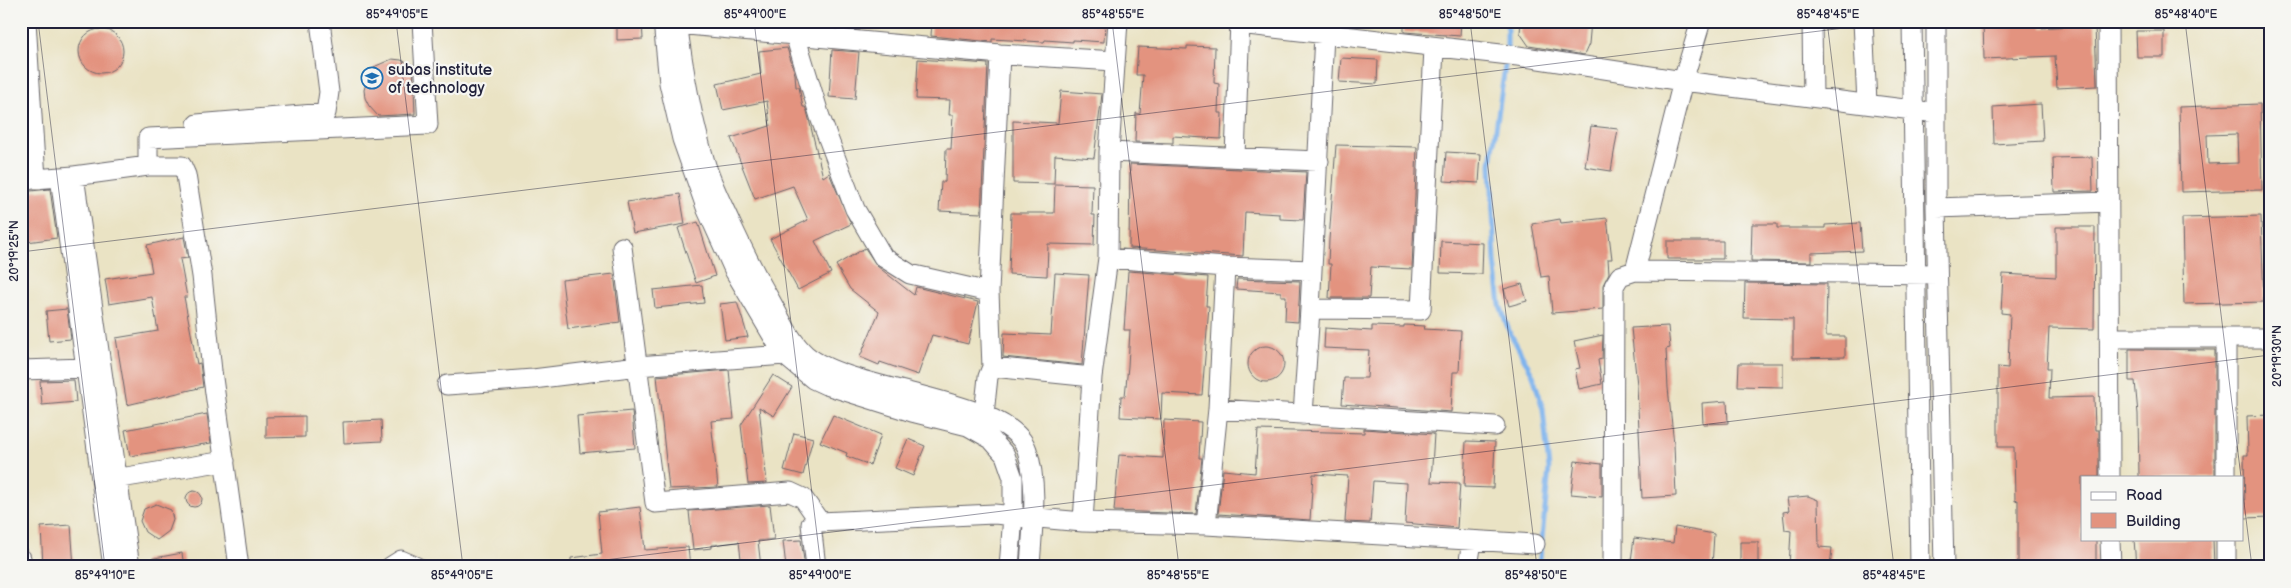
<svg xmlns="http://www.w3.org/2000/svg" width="2291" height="588" font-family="'Balsamiq Sans',sans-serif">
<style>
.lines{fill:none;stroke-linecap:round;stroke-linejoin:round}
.stream{stroke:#7fb4ed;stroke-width:5}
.building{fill:#e3937f;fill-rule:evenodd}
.minor-casing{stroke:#68666b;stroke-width:21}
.minor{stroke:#fff;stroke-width:19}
.ticks{fill:none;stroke:#22223b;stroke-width:1;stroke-opacity:0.45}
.labels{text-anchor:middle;stroke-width:4.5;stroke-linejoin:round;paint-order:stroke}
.poi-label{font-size:16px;fill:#22223b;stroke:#f6f6f2;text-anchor:start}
.neatline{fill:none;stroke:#22223b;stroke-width:2}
.ticks-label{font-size:12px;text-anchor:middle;fill:#22223b}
</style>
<rect width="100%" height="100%" fill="#f6f6f2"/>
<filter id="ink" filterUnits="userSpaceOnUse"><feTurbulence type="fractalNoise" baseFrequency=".02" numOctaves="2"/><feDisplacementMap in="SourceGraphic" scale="10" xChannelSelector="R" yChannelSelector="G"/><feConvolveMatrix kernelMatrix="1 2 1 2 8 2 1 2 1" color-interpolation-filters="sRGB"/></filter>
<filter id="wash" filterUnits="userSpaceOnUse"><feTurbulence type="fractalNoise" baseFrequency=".0096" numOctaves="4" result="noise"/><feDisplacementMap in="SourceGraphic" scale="20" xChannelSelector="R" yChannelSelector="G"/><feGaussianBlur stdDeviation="1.12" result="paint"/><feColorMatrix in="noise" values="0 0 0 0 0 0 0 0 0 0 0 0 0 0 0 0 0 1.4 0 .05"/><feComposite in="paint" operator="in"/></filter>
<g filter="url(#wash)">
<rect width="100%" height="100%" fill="#eae3c4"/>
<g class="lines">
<!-- stream -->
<path class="stream" d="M1507,50V21
M1506,59L1491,164L1495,261L1500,305L1509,331L1533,375L1543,409L1549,469L1539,567"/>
</g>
<g id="blocks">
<!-- building -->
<path class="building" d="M617,21H642L643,39L617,40Z
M834,21H861L860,30L834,27Z
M932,21H1105L1104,42L1073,40V42L1045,40L1044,42L992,39V42L931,36Z
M1404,21H1461L1460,36L1404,32Z
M1521,21H1591L1589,44L1584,55L1529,46L1520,33Z
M1983,21H2042V28L2095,24L2097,86L2057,88L2055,56L1984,59Z
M79 51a22 22 0 1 1 44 0a22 22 0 1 1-44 0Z
M2136,31H2164V57H2137Z
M1187,46L1215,47L1214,83L1219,84L1218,113H1222L1221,139L1173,136V143L1135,142L1136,113L1140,114L1143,75H1136L1138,47L1187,49Z
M787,48L795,74L796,87H799L803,107H805L807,111L823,177L829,173L851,224L815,241L831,273L798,290L770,239L808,220L793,186L755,199L731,138L770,126L767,101L723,110L717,84L761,74L759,51Z
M832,50L859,52L855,99L829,97Z
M1341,58L1378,60L1377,84L1339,82Z
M392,59L401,60L413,65L415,114L378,116L369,106L365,98L364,90L369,73L376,66Z
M918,59L988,64L981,213L939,211L941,182H945L946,149H951L953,115H949L950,100L916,99Z
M1061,91L1102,94L1094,158L1055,155L1054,184L1013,183V121L1058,123Z
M2041,104L2043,141L1994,144L1993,107Z
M2260,104L2262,190L2181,192L2179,107ZM2237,134L2238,163L2208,164L2207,135Z
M1591,126L1618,129L1611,171L1585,167Z
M1336,145L1417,147L1412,269L1371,267L1369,298H1329L1331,264H1328L1329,240Z
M1446,152L1481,154L1479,183L1444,181Z
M2092,157L2093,191L2054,192L2053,158Z
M1130,164L1306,172L1303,220L1280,219V214L1245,212L1243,256L1129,248Z
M1055,184L1093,185L1092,215H1095L1094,245L1048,244L1047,276L1009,274L1011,213H1054Z
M50,189L57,238L27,242L21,213V192Z
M680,194L685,224L633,233L627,202Z
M2261,216L2264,302L2184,304L2182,218Z
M1607,218L1612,259H1608L1609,273L1603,285V309L1552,313L1549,276L1541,277L1532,224L1560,219L1561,223Z
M698,222L715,276L696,283L678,228Z
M1860,223L1862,251L1811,253V262L1751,261L1752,224H1777V228H1825V225Z
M2056,227H2095L2094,329L2049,328L2047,368H2050L2049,398L2094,397L2095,430H2099V477H2082V539H2096V564L2018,567V500L2015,501L2014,447H1998V367L2008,368L2010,314L2001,313L2003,274L2056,277Z
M184,237L188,258L180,259L187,297H184L197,364L200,363L203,387L127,405L116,338L158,331L152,297L109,304L105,279L152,272L147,245Z
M1441,241L1483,243L1482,274L1440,273Z
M1667,241H1723V259H1667Z
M865,248L877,266L914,295L916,287L978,302L968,344L932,335L918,375L880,362L879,365L860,357L879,312L850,289L836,265Z
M1128,271L1208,277L1206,306H1209L1202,395L1162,393L1161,419L1120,417L1121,396H1125L1128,366L1130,330H1124Z
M1055,273L1089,275L1082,365L1003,357L1004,333L1051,335Z
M614,274L620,322L568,329L562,280Z
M1237,279L1300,281L1298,322L1285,321L1286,296H1281V292L1236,289Z
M1745,283L1827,284L1826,336H1845V357L1793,358V319L1744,318Z
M1522,284L1527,301L1509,306L1504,289Z
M702,285L704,303L655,308L653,290Z
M737,302L748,337L725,340L720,304Z
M67,309L71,339L49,341L46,311Z
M1404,325L1425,326L1424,329L1461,331L1459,372H1453L1451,412L1342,404L1344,378H1367L1369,350L1324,348L1325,328L1372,331V326L1404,327Z
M1668,326L1670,348L1666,349L1668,388L1674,444L1676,496L1642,498L1637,385L1631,328Z
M1603,335L1602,359L1598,360L1602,384L1579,389L1575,369L1580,368L1574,341Z
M1248 364a18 18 0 1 1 36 0a18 18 0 1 1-36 0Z
M2129,349L2215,350V477H2139L2138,414L2135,381H2129Z
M1739,363H1783V387L1738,386Z
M729,370L734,419L711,421L718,487L669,489L657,376Z
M773,375L792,387L774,416L759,407L767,483L748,484L741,425Z
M74,380L76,402L42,405L40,381Z
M1727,401L1728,423L1703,424L1702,403Z
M632,411L635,448L580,453L577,416Z
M207,414L211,443L130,456L125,430Z
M833,415L881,435L870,465L846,456L847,453L820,442Z
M2270,415V517L2245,518L2244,455H2248L2247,416Z
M305,416V437L266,438V417Z
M381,420L382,441L344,443L343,422Z
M1164,420L1201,422L1199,458H1202L1196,514L1114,511L1119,455L1163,458Z
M1364,429L1434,434L1431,482L1460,483L1457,528L1405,523L1407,483L1373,481L1370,523L1345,522L1348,476L1313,474L1310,520L1218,514L1223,470L1255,473L1258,430L1364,433Z
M794,433L813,438L803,475L784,470Z
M908,439L925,446L913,476L895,468Z
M1466,441L1495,442L1493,488L1464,487Z
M1575,461L1602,464V497L1571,494Z
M186 499a8 8 0 1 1 16 0a8 8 0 1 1-16 0Z
M1808,496L1818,500L1819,547L1832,548L1830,567H1789L1791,531L1785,530L1783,512L1789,511L1787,498Z
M156,504L171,510L173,520L169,531L157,540L145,532L140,521L144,509Z
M770,505L774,539L758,541L761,567H742L739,542L712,545V548L693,550L689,511Z
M640,507L645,550L688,547L690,567H571V558L602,554L598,512Z
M71,525L74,567H43L41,527Z
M1675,527L1714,534L1712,567L1631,561L1634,538L1673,543Z
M2134,539H2213L2214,567H2136Z
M801,540L805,567H786L783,541Z
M1740,542H1758V567H1740Z
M182,553L184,567H145L144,560Z"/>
</g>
</g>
<g filter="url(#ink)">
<use href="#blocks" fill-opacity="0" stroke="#68666b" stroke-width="1"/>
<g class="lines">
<!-- minor casing -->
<g class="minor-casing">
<path id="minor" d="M26,21L36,179
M663,21L669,83L682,139L707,210L735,272L784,355L813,379L826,385L912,412L968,426L991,439L1005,455L1013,478V516L1009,567
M677,21C683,69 691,116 705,162C711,183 722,204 731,224C743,250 755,274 769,298C780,317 789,340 806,355C852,393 1009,397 1027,450C1039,487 1032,529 1030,567
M1812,21L1813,97
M1863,21L1867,103
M1912,21L1920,567
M1936,21V208L1944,567
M2108,21L2110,477
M677,24L1000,54L1115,61
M1239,24L1518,56L1683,81L1936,113
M795,35L820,117L855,209L883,257L910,274L989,292
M197,124L326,113L329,92L320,21
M1109,152L1319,161
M1235,156L1240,21
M148,166V138L428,125L422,21
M74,176L130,567
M60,177L113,567
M21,180L74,176L148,166H182L186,175L202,276L212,371L239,567
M1936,208L2109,202
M622,247L655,503L790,492L803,498L820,522
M1108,258L1225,267L1312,270
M1635,271L1683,81L1701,21
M1310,309L1421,310L1434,48
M2109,338H2270
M992,367L1092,377
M21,370L86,368
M447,385L533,379L638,366L784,355
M1218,409L1495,426
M984,414L988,377L992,367L989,292L1000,54
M1303,415L1310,309L1324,35
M2226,477V338
M108,480L225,461
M1083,522L1092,377L1108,258L1109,152L1118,21
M1206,525L1218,409L1225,267
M2110,539L2111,567
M21,558L22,567
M390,567L401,560L417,567
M816,567L811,524L820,522L994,514L1083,522L1206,525L1535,544
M1468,567L1472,541
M1613,567L1614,286L1620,276L1635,271L1937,274
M2226,567V539"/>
</g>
<!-- minor -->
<use href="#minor" class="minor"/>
</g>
</g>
<!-- ticks -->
<path class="ticks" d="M38,21L105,567M396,21L463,567M754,21L821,567M1112,21L1179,567M1470,21L1537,567M1827,21L1894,567M2185,21L2241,477M21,252L1901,21M2242,486L2252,567M548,567L2270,355"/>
<!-- icons -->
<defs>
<g id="university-ring" transform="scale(1.125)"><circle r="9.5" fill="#f6f6f2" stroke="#1f6fb2" stroke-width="1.5"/><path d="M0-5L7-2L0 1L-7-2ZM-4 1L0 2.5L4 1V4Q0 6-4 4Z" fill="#1f6fb2"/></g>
</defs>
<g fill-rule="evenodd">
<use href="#university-ring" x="372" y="78"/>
</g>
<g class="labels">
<!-- poi labels -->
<g class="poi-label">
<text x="388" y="75">subas institute<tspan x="388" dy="18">of technology</tspan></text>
</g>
</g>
<!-- margin -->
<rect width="2291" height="588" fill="none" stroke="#f6f6f2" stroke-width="55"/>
<!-- legend -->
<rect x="2081" y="476" width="162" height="65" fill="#f6f6f2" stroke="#a1a1a9"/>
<rect x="2091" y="492" width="25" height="8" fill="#ffffff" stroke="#a1a1a9"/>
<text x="2126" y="500" font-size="15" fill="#22223b">Road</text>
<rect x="2091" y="513" width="25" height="15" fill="#e3937f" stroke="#a1a1a9"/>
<text x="2126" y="526" font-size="15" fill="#22223b">Building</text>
<rect x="28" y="28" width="2236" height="532" class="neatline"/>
<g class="ticks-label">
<text x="397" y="18">85°49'05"E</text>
<text x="755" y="18">85°49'00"E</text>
<text x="1113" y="18">85°48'55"E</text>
<text x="1470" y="18">85°48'50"E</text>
<text x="1828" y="18">85°48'45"E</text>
<text x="2186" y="18">85°48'40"E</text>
<text transform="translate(14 251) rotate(-90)" y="4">20°19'25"N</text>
<text transform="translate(2277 356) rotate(-90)" y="4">20°19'30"N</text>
<text x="105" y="579">85°49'10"E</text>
<text x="462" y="579">85°49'05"E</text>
<text x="820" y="579">85°49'00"E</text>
<text x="1178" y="579">85°48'55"E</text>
<text x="1536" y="579">85°48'50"E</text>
<text x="1894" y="579">85°48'45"E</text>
</g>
</svg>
